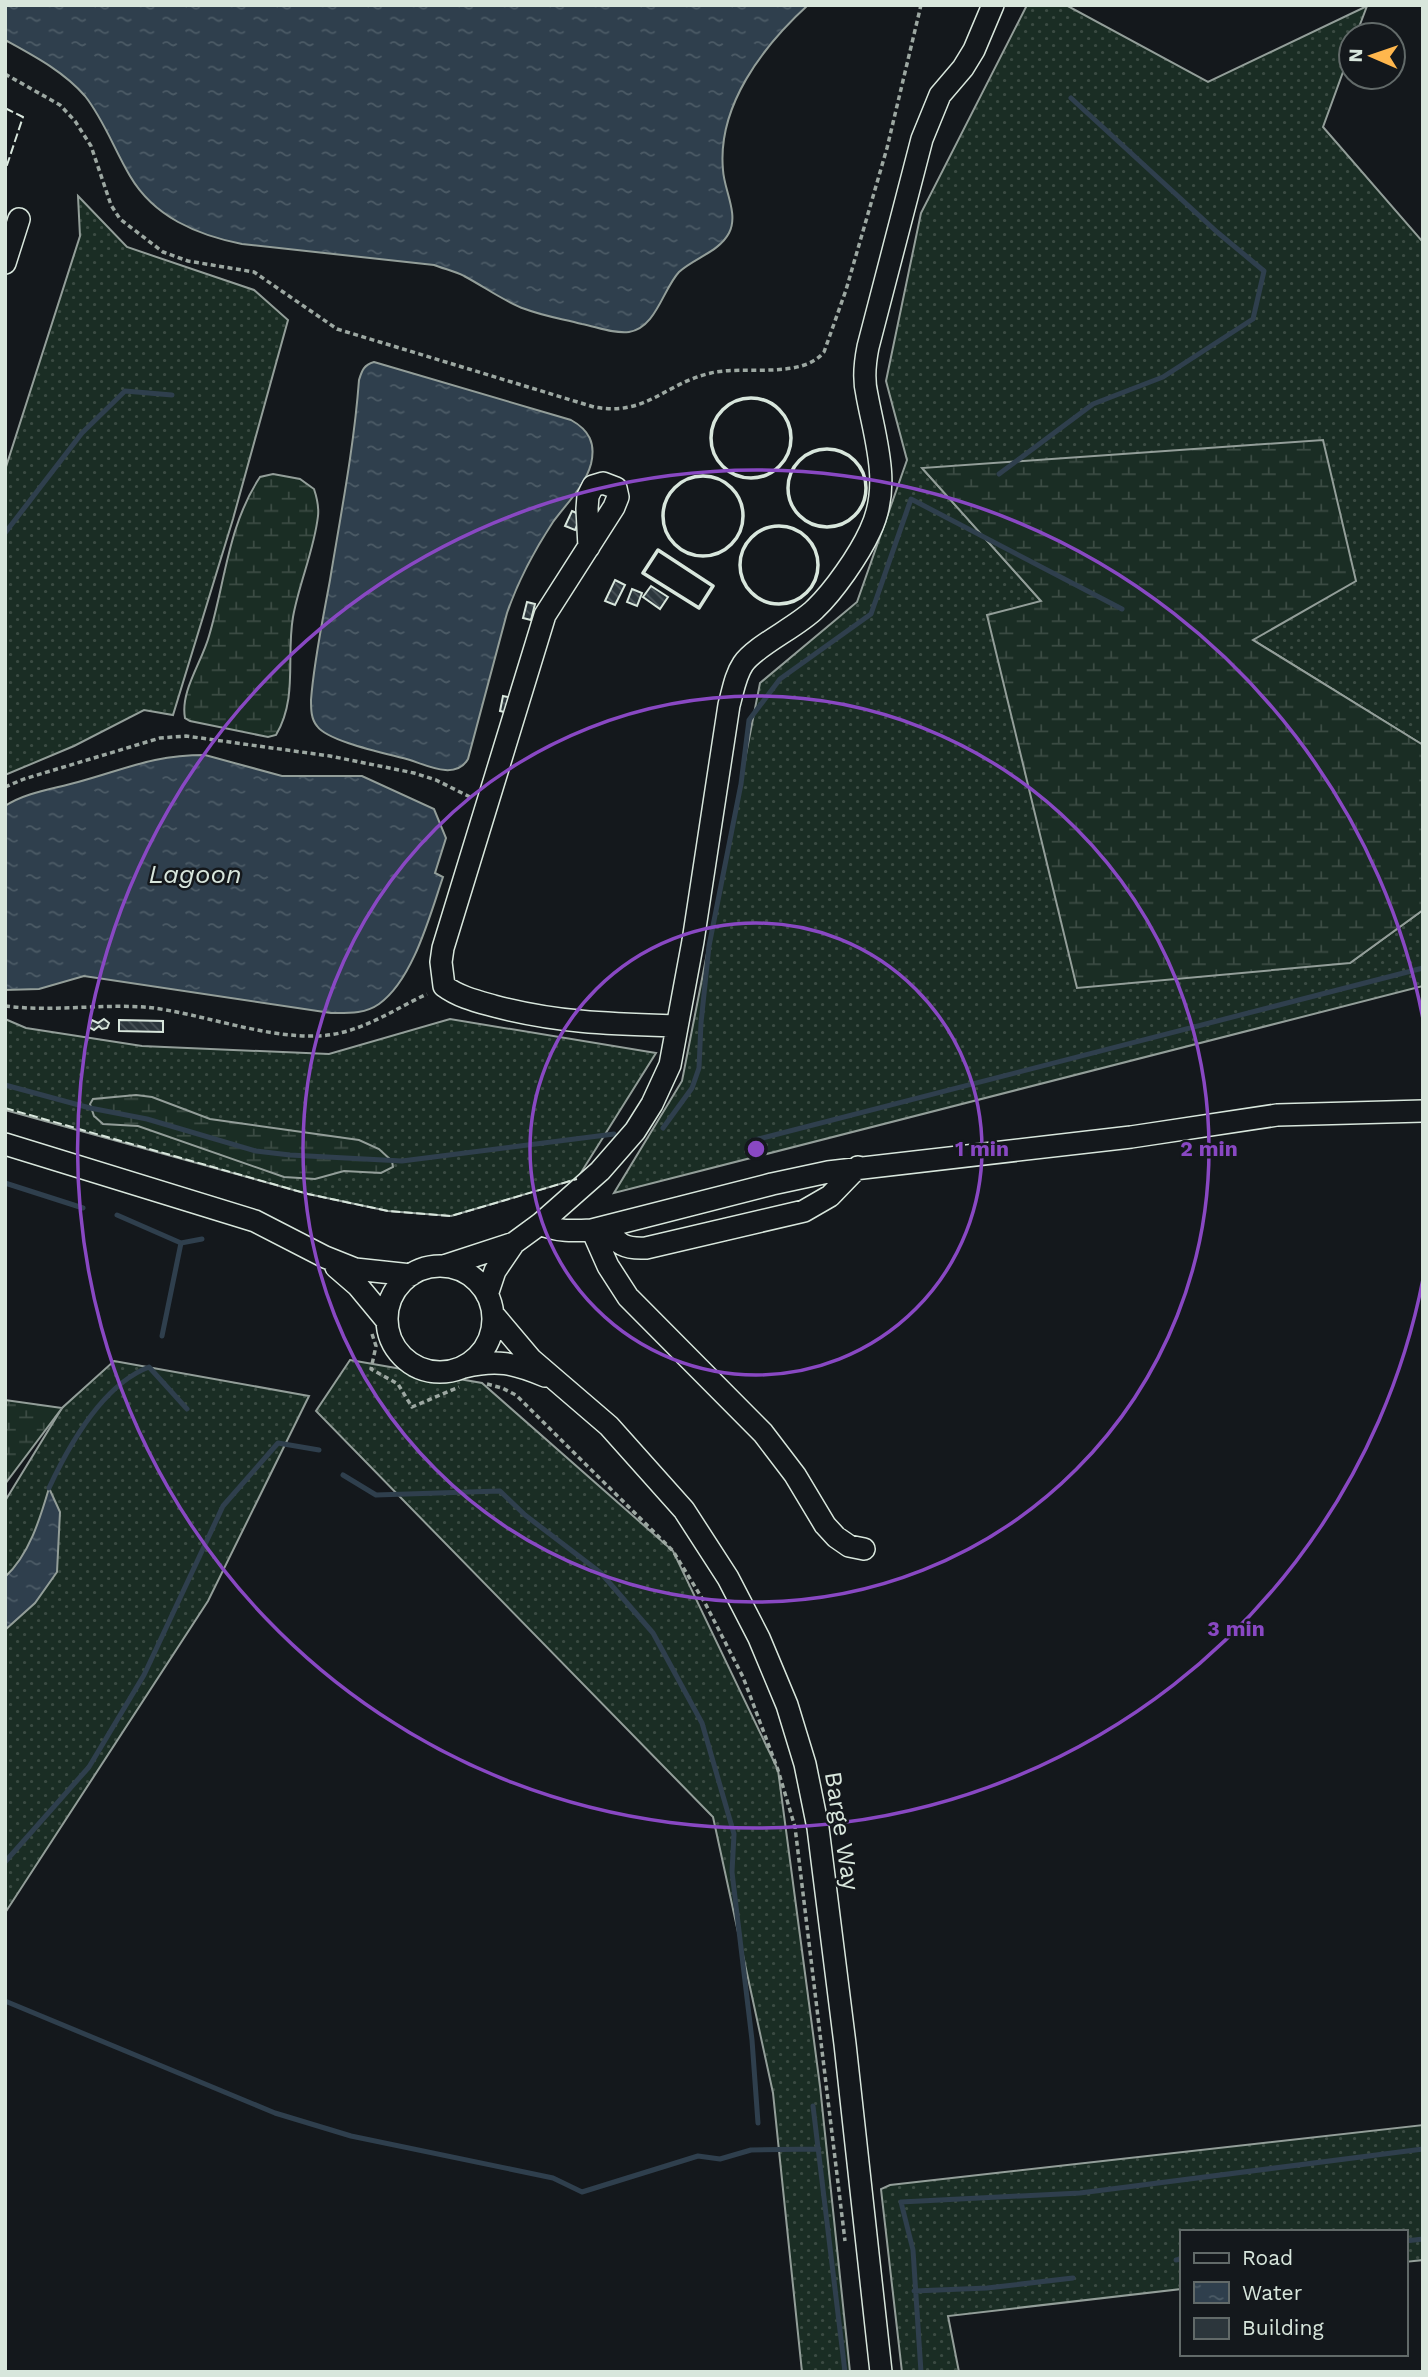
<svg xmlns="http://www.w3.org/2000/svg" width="1428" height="2377" font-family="'Work Sans',sans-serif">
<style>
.grass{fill:url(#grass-dots);stroke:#939e99;stroke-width:2}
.wetland{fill:url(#wetland-marsh);stroke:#939e99;stroke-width:2}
.water{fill:url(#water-ripples);stroke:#939e99;stroke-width:2}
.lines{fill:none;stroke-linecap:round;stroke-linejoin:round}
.stream{stroke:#2f3f4d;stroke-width:5}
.building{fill:url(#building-back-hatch);stroke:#d8e6dc;stroke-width:2}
.minor-casing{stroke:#d8e6dc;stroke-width:24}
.path{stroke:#9da8a2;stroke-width:3.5;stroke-dasharray:5 3.5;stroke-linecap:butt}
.minor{stroke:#14181c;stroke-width:21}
.fence{stroke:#d8e6dc;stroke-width:2;stroke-dasharray:9 3.5;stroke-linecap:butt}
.wall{stroke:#d8e6dc;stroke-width:3.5}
.ring{fill:none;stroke:#8948c3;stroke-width:3.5}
.labels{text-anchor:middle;stroke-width:5;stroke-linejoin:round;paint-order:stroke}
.street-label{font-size:24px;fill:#d8e6dc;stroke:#14181c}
.water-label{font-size:26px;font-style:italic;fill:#d8e6dc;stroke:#14181c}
.centre{fill:#8948c3;stroke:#14181c;stroke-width:3.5}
.ring-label{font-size:21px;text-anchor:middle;font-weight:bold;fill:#8948c3;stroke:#14181c;stroke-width:5;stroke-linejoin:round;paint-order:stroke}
</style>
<defs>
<pattern id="grass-dots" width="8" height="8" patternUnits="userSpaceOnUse" patternTransform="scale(1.75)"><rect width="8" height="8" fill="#1a2d24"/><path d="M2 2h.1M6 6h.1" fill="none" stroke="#3b4b43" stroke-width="1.8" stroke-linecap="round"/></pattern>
<pattern id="wetland-marsh" width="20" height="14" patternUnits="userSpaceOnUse" patternTransform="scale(1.75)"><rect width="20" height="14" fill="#1a2d24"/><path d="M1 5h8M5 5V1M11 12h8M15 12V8" fill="none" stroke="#3b4b43"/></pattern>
<pattern id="water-ripples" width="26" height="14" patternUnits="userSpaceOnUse" patternTransform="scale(1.75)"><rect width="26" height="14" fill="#2f3f4d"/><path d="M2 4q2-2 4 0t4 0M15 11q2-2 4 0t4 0" fill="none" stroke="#4c5b66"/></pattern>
<pattern id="building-back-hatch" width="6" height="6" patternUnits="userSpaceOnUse" patternTransform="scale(1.75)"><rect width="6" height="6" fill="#2c363c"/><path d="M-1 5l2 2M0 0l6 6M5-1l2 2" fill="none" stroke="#4a5358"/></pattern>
</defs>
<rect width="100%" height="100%" fill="#14181c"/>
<!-- grass -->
<path class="grass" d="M1027,5H1066L1208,82L1367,6L1356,35H1351V50L1323,127L1423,242V745L1253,640L923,469L1042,602L988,616L1350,963L1423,910V986L614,1193L682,1081L760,683L857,602L907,460L886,381L921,213Z
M78,196L127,247L254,290L288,320L233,519L173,715L144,710L74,746L5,775V470L80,236Z
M5,1019L26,1028L142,1046L329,1054L450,1019L656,1053L577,1179L451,1216L388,1211L308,1194L5,1110Z
M350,1360L482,1383L673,1551L778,1770L820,2086L850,2372H802L773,2093L713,1817L316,1411Z
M114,1361L309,1396L208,1601L5,1913V1501L62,1408Z
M1423,2125V2260L1405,2262V2232H1181V2289L948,2316L959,2372H902L882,2198L881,2189L890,2185Z"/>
<!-- wetland -->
<path class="wetland" d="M1323,440L1356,581L1253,640L1423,745V910L1350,963L1077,988L987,615L1041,601L922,468Z
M273,474L300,479L314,489C317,498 319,507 318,516C314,551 299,583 293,617C286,657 298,698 276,735L268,737L190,721L185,718C180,691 202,662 209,636C225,583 228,525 260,477Z
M136,1095L152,1097L210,1119L359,1140L379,1149L392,1161L393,1167L381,1173L344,1171L315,1179L284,1177L138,1126L103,1124L94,1116L90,1104L93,1099Z
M5,1400L62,1408L5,1484Z"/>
<!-- water -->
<path class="water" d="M5,5H808C763,46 717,106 723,170C724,190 739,214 729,233C719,252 694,258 679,272C663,289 656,328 629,332C614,334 597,327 582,324C563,319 543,316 525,309C503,301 485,287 464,276C455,271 444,269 434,265L242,244C197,235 154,217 130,176C114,149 104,120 85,96C63,71 34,56 5,40Z
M374,362L571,420C589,430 596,443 591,464C585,486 566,504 553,522C534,551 518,581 507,613L468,759C456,780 428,766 410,760C389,754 328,742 317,726C311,719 311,709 311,700C314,660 323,619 330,580C341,513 354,447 359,380C362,370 364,365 374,362Z
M205,755L282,776H362L434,809L446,838L435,873L443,877C430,915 413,980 379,1004C365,1014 348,1013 331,1013L84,976L39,989L5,990V806C26,792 54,789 78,782C126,769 153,755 205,755Z
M49,1488L60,1512L57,1572L35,1603L5,1630V1577C29,1555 40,1519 49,1488Z"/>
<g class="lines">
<!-- stream -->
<path class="stream" d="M999,474L1093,404L1163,377L1253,319L1264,271L1217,232L1071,98
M5,533L82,433L125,391L172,395
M5,1085L90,1108L147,1119L256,1151L290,1155L402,1161L614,1134
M663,1128L692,1088L699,1068L701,1023L709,946L741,784L749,720L780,679L871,614L911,499L1122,609
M751,1141L1423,968
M5,1183L83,1208
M117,1215L181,1243L162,1336
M181,1243L202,1239
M343,1475L376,1495L500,1491L525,1515L601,1573L653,1633L702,1723L734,1834L732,1872L752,2040L758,2123
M49,1488C69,1445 102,1385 149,1367L187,1409
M5,1862L89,1767L144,1675L223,1506L278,1443L319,1450
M5,2001L275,2113L351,2136L553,2178L582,2192L698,2156L720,2159L751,2150L819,2149
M813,2106L845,2372
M1405,2241L1423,2239
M1176,2260L1181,2259
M914,2291L987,2288L1073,2278
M921,2372L913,2250L901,2202L1080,2193L1423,2149"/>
</g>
<!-- building -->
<path class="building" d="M572,511L581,515L575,530L565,526Z
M615,580L625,585L615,605L605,601Z
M651,586L668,597L660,609L643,597Z
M632,589L642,593L637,606L627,602Z
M527,602L535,604L531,620L523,618Z
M503,696L512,698L508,713L500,711Z
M104,1019L109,1023L107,1028L102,1029L99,1026L94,1030L89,1027L92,1020L98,1023Z
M119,1020L163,1021V1032L119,1031Z"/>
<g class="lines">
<!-- minor casing -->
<g class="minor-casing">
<path id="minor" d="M5,263L19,219
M589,547L587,509L588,496L593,486L603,483L616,488L618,497L614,507L545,615L443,948L441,962L444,986C459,997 476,1001 494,1006C558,1023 612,1024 677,1026
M5,1144L255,1221L325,1257L355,1269L411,1275
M540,1224C557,1232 574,1231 592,1230L772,1184L828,1172L1131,1137L1277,1115L1423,1111
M608,1226C615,1245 626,1249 646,1248L804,1211L830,1196L858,1167
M592,1230L608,1266L628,1297L763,1433L795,1475L825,1525L836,1537L849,1546L864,1549
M444,1266L514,1243
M387 1319a53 53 0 1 1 106 0a53 53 0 1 1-106 0Z
M336,1267L358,1286L387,1321
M487,1295L495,1271L514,1243L540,1224L600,1171L635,1131L652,1104L670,1065L693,941L729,705C733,691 735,676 743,664C755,646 797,627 815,609C834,591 859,555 870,531C892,486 875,439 867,395C863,379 865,362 868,347L922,139L940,95L963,68L974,50L993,5
M493,1314L531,1359L609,1426L684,1510L728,1578L759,1638L787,1705L805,1764L818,1828L845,2044L881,2372
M464,1367C497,1359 514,1363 545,1376"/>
</g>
<!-- path -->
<path class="path" d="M5,74L60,105L75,121L91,146L111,205L120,219L163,252L188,261L254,272L337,329L594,407C646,417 665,383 711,373C744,365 801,380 824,352L846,290L887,148L921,5
M5,787L24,779L160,738L186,736L330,756L414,773L436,780L470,797
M5,1006C51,1012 98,1004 144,1007C203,1012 286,1048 344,1032C374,1024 399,1007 427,994
M372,1334L376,1346L371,1369L398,1384L412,1407L459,1387
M487,1384L502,1388L516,1395L673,1551L705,1603L743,1677L778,1770L795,1827L845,2241"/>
<!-- minor -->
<use href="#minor" class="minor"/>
<!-- fence -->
<path class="fence" d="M5,108L23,117L5,171
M5,1108L308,1194L388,1211L451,1216L577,1179"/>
<!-- wall -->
<path class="wall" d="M711 438a40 40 0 1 1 80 0a40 40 0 1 1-80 0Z
M788 488a39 39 0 1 1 78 0a39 39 0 1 1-78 0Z
M663 516a40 40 0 1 1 80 0a40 40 0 1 1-80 0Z
M740 565a39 39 0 1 1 78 0a39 39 0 1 1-78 0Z
M658,550L713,586L699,608L643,573Z"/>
</g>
<!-- distance rings -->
<g class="ring">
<circle cx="756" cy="1149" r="226"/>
<circle cx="756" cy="1149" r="453"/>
<path d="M1423 1279A679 679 0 1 1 1423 1019"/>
</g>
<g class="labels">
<!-- street labels -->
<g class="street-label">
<text transform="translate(842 1831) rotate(81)" y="8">Barge Way</text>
</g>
<!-- water labels -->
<g class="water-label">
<text x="195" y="883">Lagoon</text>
</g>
</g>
<circle cx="756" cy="1149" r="10" class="centre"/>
<g class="ring-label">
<text x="982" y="1156">1 min</text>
<text x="1209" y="1156">2 min</text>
<text x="1236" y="1636">3 min</text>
</g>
<!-- border -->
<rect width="1428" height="2377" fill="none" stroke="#d8e6dc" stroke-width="14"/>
<!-- legend -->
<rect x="1180" y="2230" width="228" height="126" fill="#14181c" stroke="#626a69" stroke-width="2"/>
<rect x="1194" y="2253" width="35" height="10" fill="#14181c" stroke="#626a69" stroke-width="2"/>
<text x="1242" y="2265" font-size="21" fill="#d8e6dc">Road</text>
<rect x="1194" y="2282" width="35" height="21" fill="url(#water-ripples)" stroke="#626a69" stroke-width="2"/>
<text x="1242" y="2300" font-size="21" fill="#d8e6dc">Water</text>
<rect x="1194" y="2318" width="35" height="21" fill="#2c363c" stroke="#626a69" stroke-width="2"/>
<text x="1242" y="2335" font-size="21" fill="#d8e6dc">Building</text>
<!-- north arrow -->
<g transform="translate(1372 56) rotate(272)"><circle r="33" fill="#14181c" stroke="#626a69" stroke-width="2"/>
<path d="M0-5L12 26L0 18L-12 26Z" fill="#ffb74d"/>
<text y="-10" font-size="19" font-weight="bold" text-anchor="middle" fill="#d8e6dc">N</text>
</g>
</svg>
